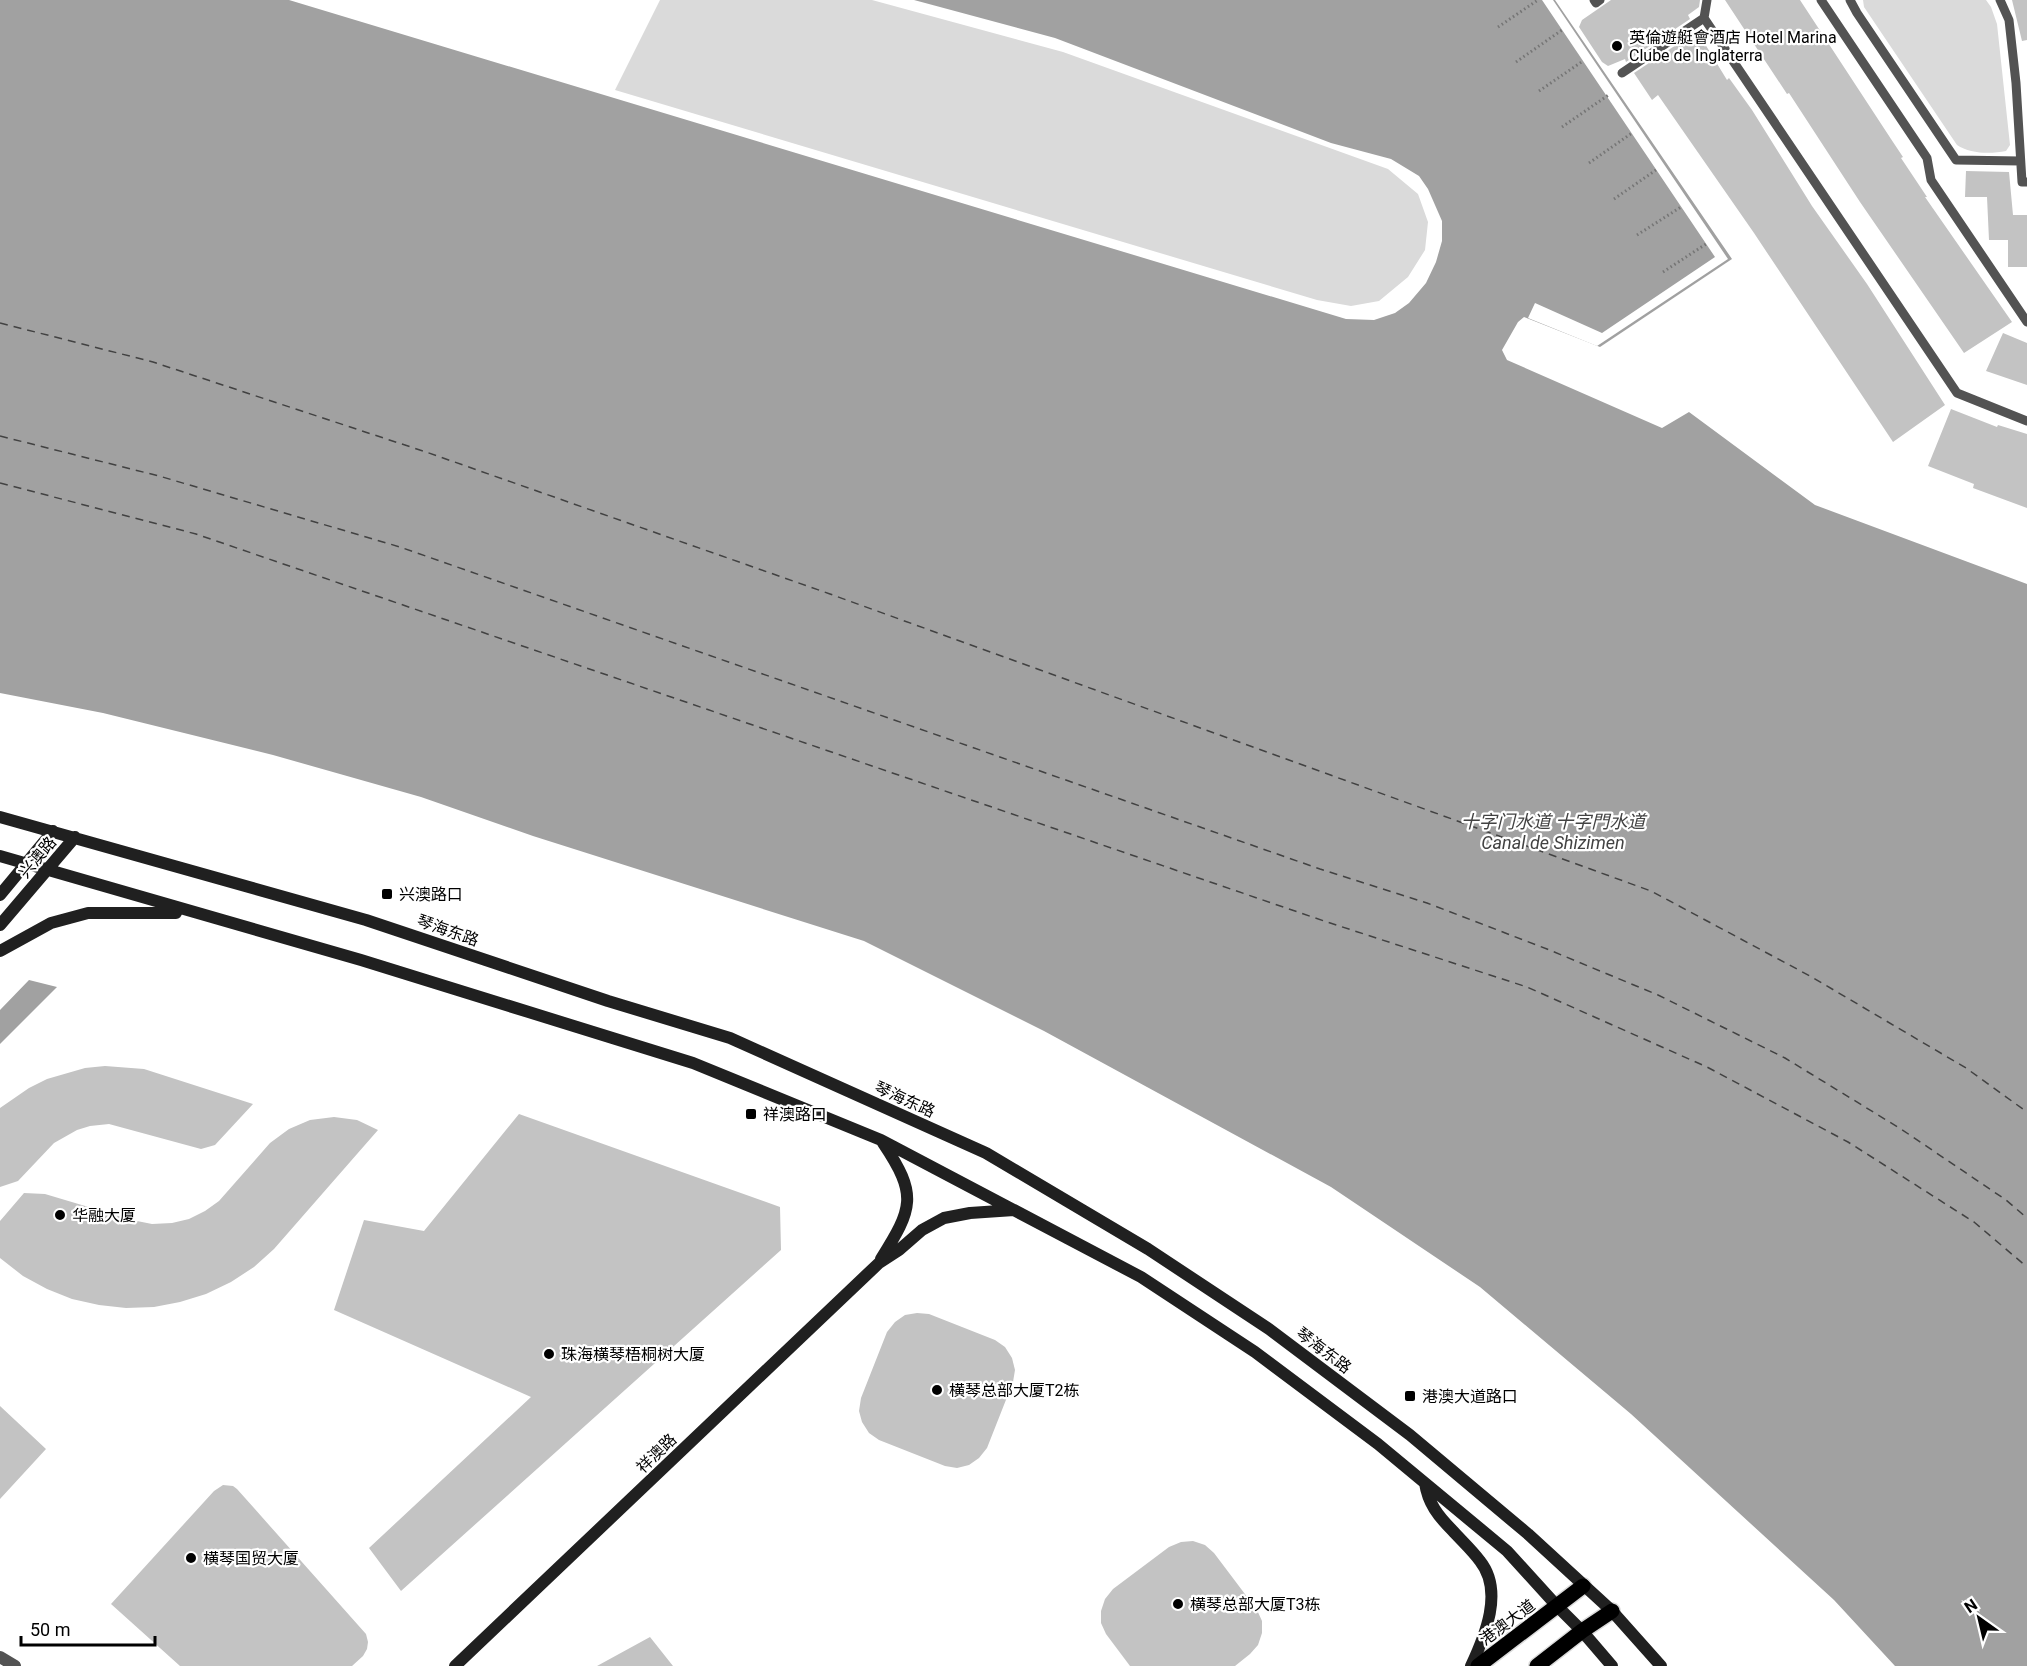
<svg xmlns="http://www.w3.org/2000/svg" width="2027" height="1666" font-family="Roboto,'Noto Sans SC',sans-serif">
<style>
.green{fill:#dadada}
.water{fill:#a1a1a1}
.pier{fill:#fff}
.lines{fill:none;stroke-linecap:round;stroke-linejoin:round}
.ferry{stroke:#424242;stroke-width:1.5;stroke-dasharray:8 6;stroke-linecap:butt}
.building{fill:#c3c3c3}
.primary-casing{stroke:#dbdbdb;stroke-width:18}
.path{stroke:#757575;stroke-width:3;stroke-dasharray:1.5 3;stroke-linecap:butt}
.lane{stroke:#535353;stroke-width:9}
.street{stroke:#535353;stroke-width:12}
.secondary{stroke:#202020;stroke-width:12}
.primary{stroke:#000;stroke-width:15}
.poi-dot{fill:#000;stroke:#fff;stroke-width:2}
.labels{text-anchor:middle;stroke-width:4.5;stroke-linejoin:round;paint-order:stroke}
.poi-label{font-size:16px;fill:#000;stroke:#fff;text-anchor:start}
.street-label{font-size:16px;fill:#000;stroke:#fff}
.water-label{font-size:18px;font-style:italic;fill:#424242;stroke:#fff}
</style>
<rect width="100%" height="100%" fill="#fff"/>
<!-- green -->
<path class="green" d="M660,0H872L1063,52L1388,169L1418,194L1428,222L1425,250L1408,277L1379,301L1351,306L1317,300L615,90Z
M1863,0H1986L1991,7L1997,24L2010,145L2006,151C1991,154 1970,154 1957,145L1864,7Z"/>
<!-- water -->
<path class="water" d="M0,0H289L1346,319L1374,320L1395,313L1409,303L1426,283L1436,262L1442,241V221L1428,189L1419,176L1391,159L1331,143L1055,38L914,0H1555L1732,259L1600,347L1524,317L1518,322L1502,350L1507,360L1662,428L1689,412L1815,505L2027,584V1666H1895L1834,1600L1631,1414L1480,1287L1331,1187L1044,1031L864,941L533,836L421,797L273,755L103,713L0,693Z
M29,980L57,987L0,1044V1010Z"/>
<!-- pier -->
<path class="pier" d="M1542,0H1553L1728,259L1597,346L1528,318L1535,303L1602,333L1715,257Z"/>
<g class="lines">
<!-- ferry -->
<path class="ferry" d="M0,323L153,362L426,452L830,594L1651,891L1810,976L1966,1068L2027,1112
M0,436L159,476L400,547L1320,869L1427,903L1547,949L1658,995L1785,1058L1901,1129L2006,1200L2027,1218
M0,483L196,534L1324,921L1527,987L1707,1067L1848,1142L1974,1222L2027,1267"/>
</g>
<!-- building -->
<path class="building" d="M1611,0H1700L1699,7L1688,15L1690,19L1626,62L1625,59L1608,66L1602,62L1579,27L1582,20Z
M1725,0H1800L1891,139L1903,157L1901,158L1927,197H1925L2012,322L1964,353L1860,202L1789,93L1787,94Z
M2012,0H2027V40L2022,41Z
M1697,31L1727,80L1729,78L1752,110L1812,206L1867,284L1945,405L1893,442L1754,233L1658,95L1652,100L1634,73Z
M1966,171L2009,172L2013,215H2027V267H2008V240H1989L1987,197H1965Z
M2003,333L2027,343V385L1986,371Z
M1951,409L1997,427L1998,425L2027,434V508L1973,488L1974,484L1928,466Z
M105,1066L144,1069L253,1104L215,1145L201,1149L109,1124L90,1126L77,1130L54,1143L18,1181L0,1187V1108L29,1088L47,1079L85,1068Z
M519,1114L780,1207L781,1250L401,1591L369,1548L531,1397L334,1310L364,1220L424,1231Z
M334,1117L357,1120L378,1130L274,1249L254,1267L231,1282L206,1294L180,1302L154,1307L126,1308L99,1305L72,1299L47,1289L23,1276L0,1258V1221L24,1193L45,1194L132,1220L152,1224L172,1223L189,1219L205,1211L219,1201L270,1143L289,1129L310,1120Z
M917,1313L929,1314L995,1340L1005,1347L1012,1358L1015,1370L1013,1382L987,1448L979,1458L969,1465L957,1468L945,1466L879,1440L869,1433L862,1422L859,1411L861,1398L887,1332L895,1322L905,1315Z
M0,1406L46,1449L0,1499Z
M223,1485L233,1486L237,1489L366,1634L368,1642L367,1649L363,1656L352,1666H180L111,1604L214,1491Z
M1193,1541L1205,1545L1214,1553L1257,1610L1262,1621V1633L1258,1645L1250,1654L1235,1666H1130L1106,1634L1101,1623V1611L1105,1599L1113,1589L1169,1547L1181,1542Z
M650,1637L673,1666H597Z"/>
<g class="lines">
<!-- primary casing -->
<g class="primary-casing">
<path id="primary" d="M1478,1666L1583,1586
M1537,1666L1582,1631L1612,1611"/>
</g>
<!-- path -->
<path class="path" d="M1498,27L1538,0
M1516,62L1562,30
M1539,91L1583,61
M1562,127L1610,94
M1589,163L1632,133
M1614,199L1656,170
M1637,235L1681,207
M1663,272L1706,244"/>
<!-- lane -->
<path class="lane" d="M1594,0L1596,3L1600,0
M1821,0L1927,158L1931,180L2027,322
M1850,0L1857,13L1956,160L2020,161
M2000,0L2009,20L2016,83L2022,182H2027
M1704,18L1957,393L2027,421
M1622,73L1704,18L1707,0"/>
<!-- street -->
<path class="street" d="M0,1657L15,1666"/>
<!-- secondary -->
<path class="secondary" d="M0,817L366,920L608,1001L730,1038L986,1153L1148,1249L1269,1329L1410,1435L1528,1534L1612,1611L1661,1666
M0,856L361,960L693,1063L881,1140L1141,1277L1255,1352L1378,1444L1507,1551L1557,1606L1582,1631L1612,1666
M0,895L53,831
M0,925L75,837
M0,951L51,923L88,913H176
M881,1259C913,1208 918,1195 883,1143
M1425,1483C1428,1503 1438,1516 1452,1530C1461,1540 1472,1550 1480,1561C1504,1591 1485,1636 1471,1666
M455,1666L879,1263L899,1250L922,1230L944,1218L970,1213L1014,1210"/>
<!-- primary -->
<use href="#primary" class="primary"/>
</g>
<!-- markers -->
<g class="poi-dot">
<circle cx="1617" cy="46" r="6"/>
<rect x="381" y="888" width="12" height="12" rx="3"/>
<rect x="745" y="1108" width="12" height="12" rx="3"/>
<circle cx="60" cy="1215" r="6"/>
<circle cx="549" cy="1354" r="6"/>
<circle cx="937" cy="1390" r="6"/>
<rect x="1404" y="1390" width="12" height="12" rx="3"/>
<circle cx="191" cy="1558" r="6"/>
<circle cx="1178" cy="1604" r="6"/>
</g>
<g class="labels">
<!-- poi labels -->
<g class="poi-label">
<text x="1629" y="43">英倫遊艇會酒店 Hotel Marina<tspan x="1629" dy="18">Clube de Inglaterra</tspan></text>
<text x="399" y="900">兴澳路口</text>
<text x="763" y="1120">祥澳路口</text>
<text x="72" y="1221">华融大厦</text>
<text x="561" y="1360">珠海横琴梧桐树大厦</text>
<text x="949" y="1396">横琴总部大厦T2栋</text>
<text x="1422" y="1402">港澳大道路口</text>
<text x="203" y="1564">横琴国贸大厦</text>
<text x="1190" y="1610">横琴总部大厦T3栋</text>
</g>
<!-- street labels -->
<g class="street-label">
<text transform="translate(37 857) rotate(-50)" y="6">兴澳路</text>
<text transform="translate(448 930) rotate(19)" y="6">琴海东路</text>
<text transform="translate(905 1099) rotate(24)" y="6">琴海东路</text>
<text transform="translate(1324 1350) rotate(37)" y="6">琴海东路</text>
<text transform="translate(656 1453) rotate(-44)" y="6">祥澳路</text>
<text transform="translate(1507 1622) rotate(-37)" y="6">港澳大道</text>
</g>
<!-- water labels -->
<g class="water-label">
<text x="1553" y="828">十字门水道 十字門水道<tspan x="1553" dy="21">Canal de Shizimen</tspan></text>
</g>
</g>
<!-- north arrow -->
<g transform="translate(1979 1618) rotate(326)" stroke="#ffffff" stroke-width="4.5" paint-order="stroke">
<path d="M0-4.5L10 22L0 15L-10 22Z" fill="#000000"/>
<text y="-9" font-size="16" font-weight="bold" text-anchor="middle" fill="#000000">N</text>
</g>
<!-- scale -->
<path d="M21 1636v9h134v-9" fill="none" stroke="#000000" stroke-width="3"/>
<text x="30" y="1636" font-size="18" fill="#000000" stroke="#ffffff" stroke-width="4.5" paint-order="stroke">50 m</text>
</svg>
